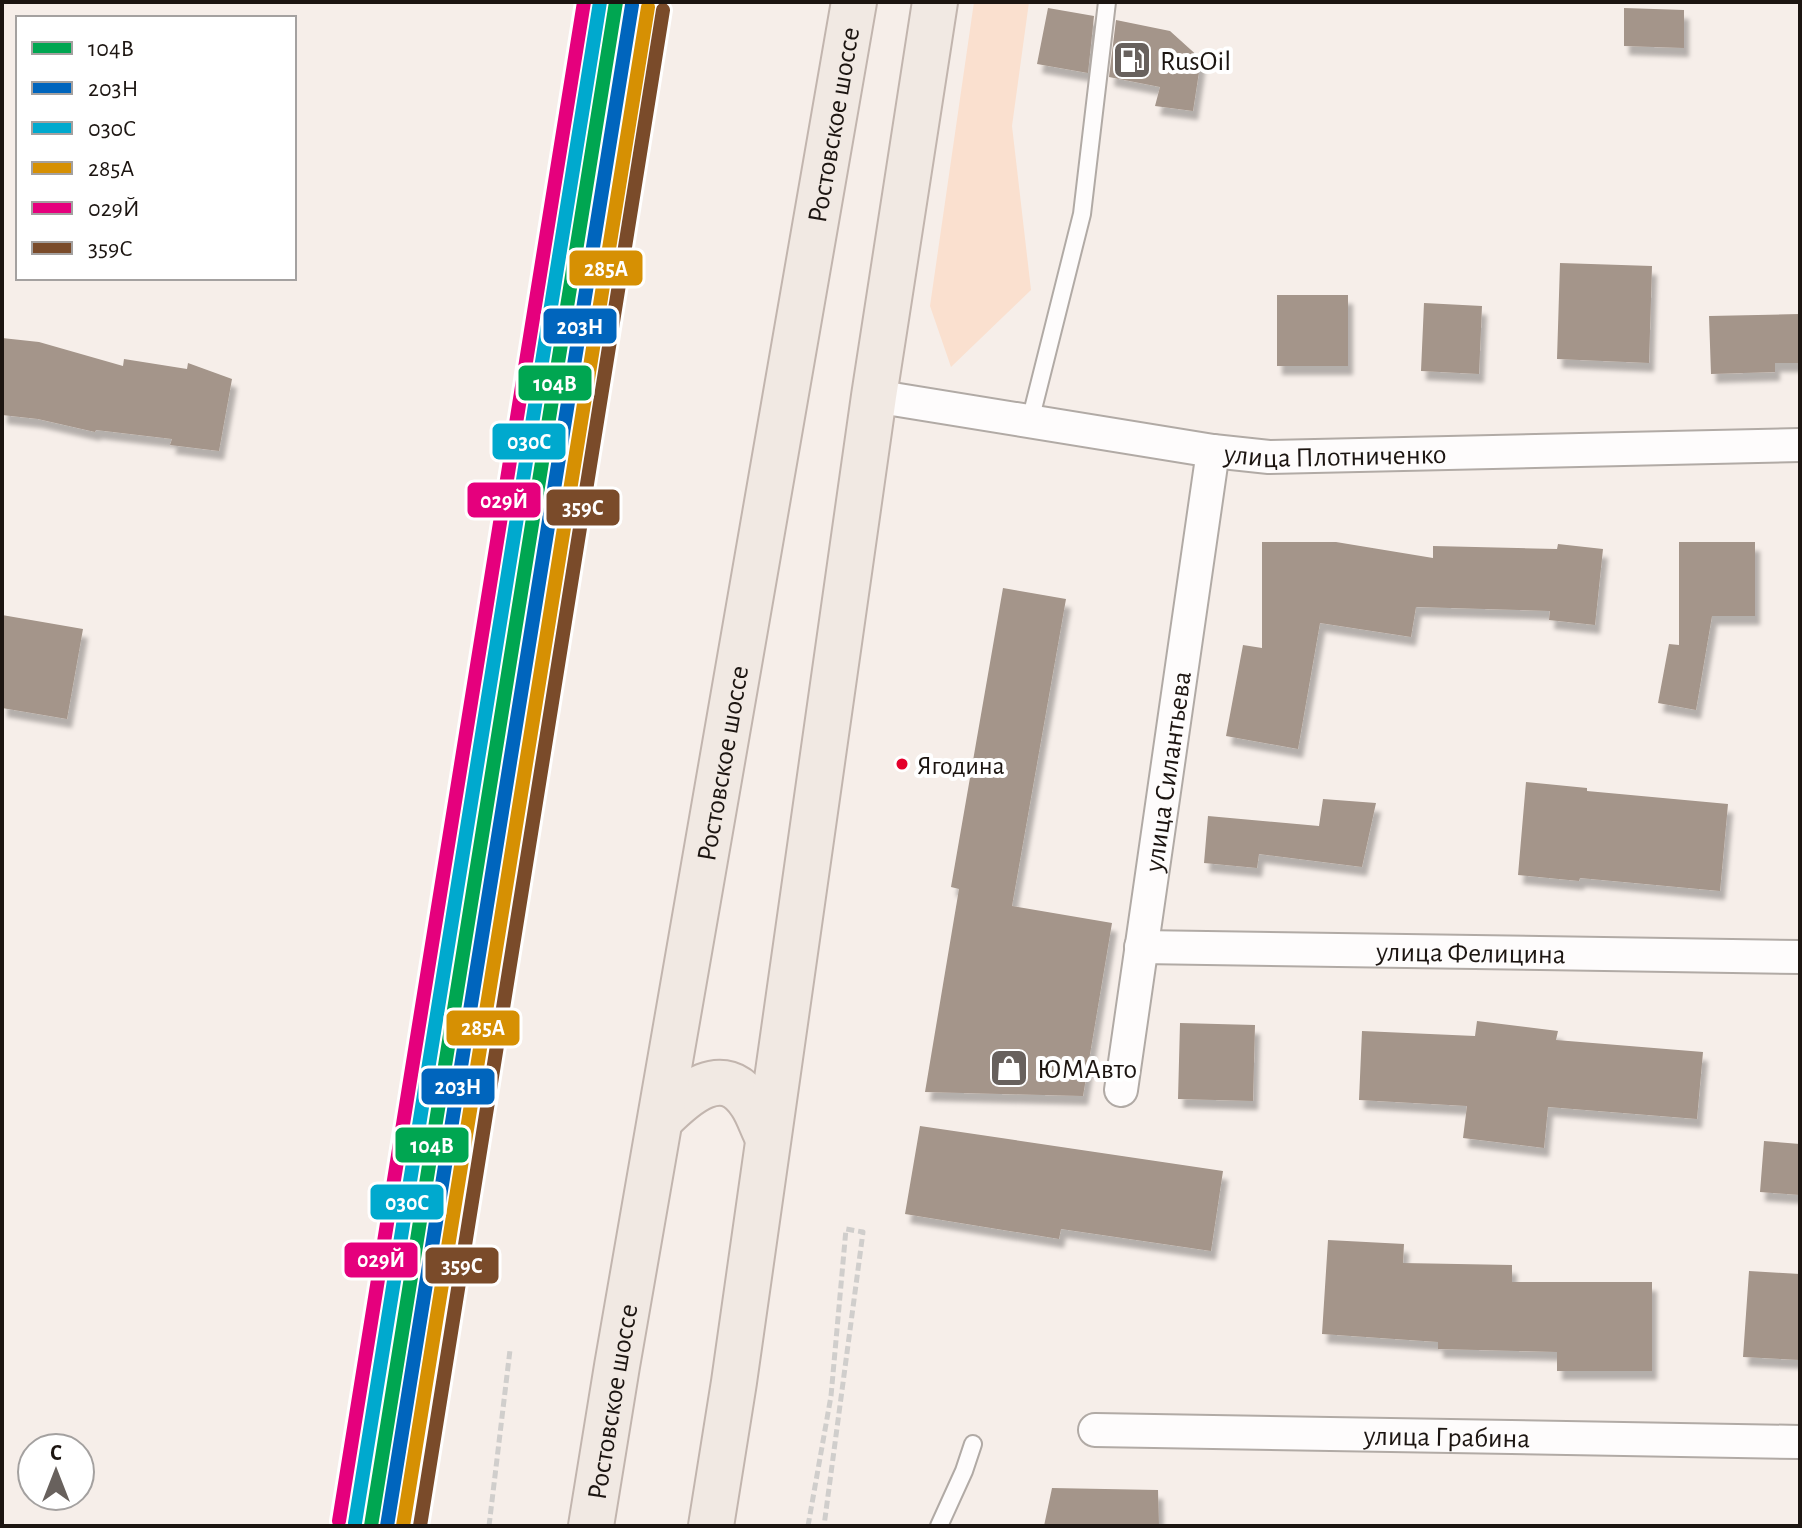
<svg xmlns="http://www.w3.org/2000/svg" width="1802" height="1528" font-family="'Alegreya Sans',sans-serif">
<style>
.green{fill:#fae0cf}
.building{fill:#a4958a;filter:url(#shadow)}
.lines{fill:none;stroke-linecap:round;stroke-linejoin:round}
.lane-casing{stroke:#b1aaa5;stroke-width:20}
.street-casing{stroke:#b1aaa5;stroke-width:36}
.highway-casing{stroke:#c2b5ae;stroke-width:48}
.path{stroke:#d0cecc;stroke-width:5;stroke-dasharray:8 4;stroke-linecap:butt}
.lane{stroke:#fefcfc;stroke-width:16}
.street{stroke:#fefcfc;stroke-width:32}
.highway{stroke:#f1e9e3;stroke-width:44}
.rail-1-casing{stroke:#fff;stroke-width:20}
.rail-2-casing{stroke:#fff;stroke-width:20}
.rail-3-casing{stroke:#fff;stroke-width:20}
.rail-4-casing{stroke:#fff;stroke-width:20}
.rail-5-casing{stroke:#fff;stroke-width:20}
.rail-6-casing{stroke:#fff;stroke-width:20}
.rail-1{stroke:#00a651;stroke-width:14}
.rail-2{stroke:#0065bd;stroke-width:14}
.rail-3{stroke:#00a9ce;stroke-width:14}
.rail-4{stroke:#d69003;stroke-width:14}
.rail-5{stroke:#e5007d;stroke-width:14}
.rail-6{stroke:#7a4b2a;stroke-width:14}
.bus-dot{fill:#e4002b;stroke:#fff;stroke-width:3}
.labels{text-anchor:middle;stroke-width:8;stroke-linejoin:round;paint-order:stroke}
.bus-label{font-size:26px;fill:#1c1511;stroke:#fff;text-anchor:start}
.poi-label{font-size:28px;fill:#1c1511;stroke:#fff;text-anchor:start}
.street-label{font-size:28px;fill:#1c1511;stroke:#fff}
.line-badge{stroke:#fff;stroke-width:3}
.badge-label{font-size:22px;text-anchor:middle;font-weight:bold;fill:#fff}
</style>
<defs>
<filter id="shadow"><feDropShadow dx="5" dy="9" stdDeviation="2" flood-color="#0004"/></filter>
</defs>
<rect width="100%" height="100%" fill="#f6eee9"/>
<!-- green -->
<path class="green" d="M974,2H1029L1012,126L1031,290L951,367L930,306Z"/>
<!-- building -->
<path class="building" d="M1048,8L1094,16L1088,73L1037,64Z
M1624,8L1684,10V48L1624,46Z
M1116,20L1170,31L1201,59L1193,111L1155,106L1160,87L1109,77Z
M1560,263L1652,266L1649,363L1557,359Z
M1277,295H1348V366H1277Z
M1424,303L1482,306L1479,374L1421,371Z
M1800,314V363H1775V372L1711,374L1709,316Z
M2,338L39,342L123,366L124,359L187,369L188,363L232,379L219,451L170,445L172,439L96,430L95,432L38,419L2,415Z
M1262,542H1336L1433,558V546L1557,549L1558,544L1603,549L1595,625L1549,620L1550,611L1416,607L1411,637L1320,623L1298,749L1226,736L1243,645L1262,648Z
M1679,542H1755V616H1712L1696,710L1658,703L1669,644L1679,645Z
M1003,588L1066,599L1012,906L1112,923L1083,1096L925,1092L959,889L951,887Z
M2,615L83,629L67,719L2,708Z
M1526,782L1587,788V791L1728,804L1720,891L1580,878L1579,881L1518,875Z
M1323,799L1376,803L1362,867L1259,854L1257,868L1204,863L1208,816L1319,826Z
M1477,1021L1558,1031L1556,1040L1703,1052L1697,1119L1548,1107L1544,1148L1463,1138L1467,1106L1359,1100L1362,1031L1475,1036Z
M1180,1023L1255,1025L1253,1101L1178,1099Z
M920,1126L1223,1171L1211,1251L1061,1229L1059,1239L905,1214Z
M1764,1141L1800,1144V1195L1760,1192Z
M1328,1240L1404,1244L1403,1263L1512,1265V1282H1652V1371H1557V1352L1438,1349V1342L1322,1334Z
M1749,1271L1800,1274V1360L1743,1357Z
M1052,1488L1158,1490L1159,1526H1044Z"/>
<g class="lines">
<!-- lane casing -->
<g class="lane-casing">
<path id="lane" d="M1030,421L1082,214L1107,2
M939,1526L964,1471L973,1444"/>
</g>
<!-- street casing -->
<g class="street-casing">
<g id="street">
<path id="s1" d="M874,396L1213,451L1269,457L1800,445"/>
<path id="s2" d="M1141,947L1800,957"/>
<path id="s3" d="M1121,1090L1213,451"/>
<path id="s4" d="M1095,1430L1800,1442"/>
</g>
</g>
<!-- highway casing -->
<g class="highway-casing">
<g id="highway">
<path d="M661,1119C685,1095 723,1060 751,1103C758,1113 762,1127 768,1138"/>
<path id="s5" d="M591,1526L617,1366L854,2"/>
<path d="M711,1526L734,1382L874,396L935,2"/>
</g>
</g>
<!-- path -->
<path class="path" d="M489,1526L510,1350
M808,1526L831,1396L846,1229L863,1232L824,1526"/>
<!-- lane -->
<use href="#lane" class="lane"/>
<!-- street -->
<use href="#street" class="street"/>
<!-- highway -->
<use href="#highway" class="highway"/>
<!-- rail-1 casing -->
<g class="rail-1-casing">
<path id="rail-1" d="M371,1526L616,2"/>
</g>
<!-- rail-2 casing -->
<g class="rail-2-casing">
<path id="rail-2" d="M387,1526L632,5"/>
</g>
<!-- rail-3 casing -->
<g class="rail-3-casing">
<path id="rail-3" d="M355,1523L600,2"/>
</g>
<!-- rail-4 casing -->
<g class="rail-4-casing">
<path id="rail-4" d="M403,1526L648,7"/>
</g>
<!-- rail-5 casing -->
<g class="rail-5-casing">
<path id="rail-5" d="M339,1521L584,2"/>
</g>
<!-- rail-6 casing -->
<g class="rail-6-casing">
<path id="rail-6" d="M420,1526L663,10"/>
</g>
<!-- rail-1 -->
<use href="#rail-1" class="rail-1"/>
<!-- rail-2 -->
<use href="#rail-2" class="rail-2"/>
<!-- rail-3 -->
<use href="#rail-3" class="rail-3"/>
<!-- rail-4 -->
<use href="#rail-4" class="rail-4"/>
<!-- rail-5 -->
<use href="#rail-5" class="rail-5"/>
<!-- rail-6 -->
<use href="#rail-6" class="rail-6"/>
</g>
<!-- icons -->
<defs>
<g id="fuel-square" transform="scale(2)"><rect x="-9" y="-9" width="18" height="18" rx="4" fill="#68615d" stroke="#fff"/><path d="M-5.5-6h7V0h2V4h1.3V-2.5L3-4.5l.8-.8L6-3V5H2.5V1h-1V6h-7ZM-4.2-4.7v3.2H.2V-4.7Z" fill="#fff"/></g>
<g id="shop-square" transform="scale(2)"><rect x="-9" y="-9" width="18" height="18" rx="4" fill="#68615d" stroke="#fff"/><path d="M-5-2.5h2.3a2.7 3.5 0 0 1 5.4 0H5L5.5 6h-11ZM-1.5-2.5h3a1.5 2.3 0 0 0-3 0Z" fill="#fff"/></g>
</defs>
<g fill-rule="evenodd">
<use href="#fuel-square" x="1132" y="60"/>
<use href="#shop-square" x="1009" y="1068"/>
</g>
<!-- markers -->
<circle class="bus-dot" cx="902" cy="764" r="7"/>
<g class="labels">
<!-- bus labels -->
<g class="bus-label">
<text x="917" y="774">Ягодина</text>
</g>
<!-- poi labels -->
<g class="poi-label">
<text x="1160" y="70">RusOil</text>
<text x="1037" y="1078">ЮМАвто</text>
</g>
<!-- street labels -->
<g class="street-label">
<text dy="10" stroke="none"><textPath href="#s5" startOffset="1422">Ростовское шоссе</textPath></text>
<text dy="10" stroke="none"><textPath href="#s1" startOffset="466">улица Плотниченко</textPath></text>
<text dy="10" stroke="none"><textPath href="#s5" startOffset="774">Ростовское шоссе</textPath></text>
<text dy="10" stroke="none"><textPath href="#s3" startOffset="322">улица Силантьева</textPath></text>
<text dy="10" stroke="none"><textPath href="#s2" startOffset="330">улица Фелицина</textPath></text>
<text dy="10" stroke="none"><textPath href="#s5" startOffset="126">Ростовское шоссе</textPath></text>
<text dy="10" stroke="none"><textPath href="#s4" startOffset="352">улица Грабина</textPath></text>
</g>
</g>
<g class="line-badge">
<rect x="568" y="249" width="76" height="38" rx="8" fill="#d69003"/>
<rect x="542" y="307" width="76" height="38" rx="8" fill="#0065bd"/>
<rect x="517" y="364" width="76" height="38" rx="8" fill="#00a651"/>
<rect x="491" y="422" width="76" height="39" rx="8" fill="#00a9ce"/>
<rect x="466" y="481" width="76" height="38" rx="8" fill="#e5007d"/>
<rect x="545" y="488" width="76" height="39" rx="8" fill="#7a4b2a"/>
<rect x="445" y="1009" width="76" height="38" rx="8" fill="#d69003"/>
<rect x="420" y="1067" width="76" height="39" rx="8" fill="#0065bd"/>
<rect x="394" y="1126" width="76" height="38" rx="8" fill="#00a651"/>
<rect x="369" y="1183" width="76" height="38" rx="8" fill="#00a9ce"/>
<rect x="343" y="1241" width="76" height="38" rx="8" fill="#e5007d"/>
<rect x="424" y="1246" width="76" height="39" rx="8" fill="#7a4b2a"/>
</g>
<g class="badge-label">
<text x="606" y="276">285А</text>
<text x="580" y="334">203Н</text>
<text x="555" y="391">104В</text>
<text x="529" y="449">030C</text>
<text x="504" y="508">029Й</text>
<text x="583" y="515">359С</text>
<text x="483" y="1035">285А</text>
<text x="458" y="1094">203Н</text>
<text x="432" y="1153">104В</text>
<text x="407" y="1210">030C</text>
<text x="381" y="1267">029Й</text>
<text x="462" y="1273">359С</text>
</g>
<!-- border -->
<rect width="1802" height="1528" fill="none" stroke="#1c1511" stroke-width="8"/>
<!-- legend -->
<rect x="16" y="16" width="280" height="264" fill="#ffffff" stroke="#a4a1a0" stroke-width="2"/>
<rect x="32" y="42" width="40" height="12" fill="#00a651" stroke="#a4a1a0" stroke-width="2"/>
<text x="88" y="56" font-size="24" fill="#1c1511">104В</text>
<rect x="32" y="82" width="40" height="12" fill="#0065bd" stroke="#a4a1a0" stroke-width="2"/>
<text x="88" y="96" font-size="24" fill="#1c1511">203Н</text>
<rect x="32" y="122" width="40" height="12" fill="#00a9ce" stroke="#a4a1a0" stroke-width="2"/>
<text x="88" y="136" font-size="24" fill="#1c1511">030C</text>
<rect x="32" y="162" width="40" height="12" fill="#d69003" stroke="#a4a1a0" stroke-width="2"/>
<text x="88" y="176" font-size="24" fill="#1c1511">285А</text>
<rect x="32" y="202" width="40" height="12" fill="#e5007d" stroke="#a4a1a0" stroke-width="2"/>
<text x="88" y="216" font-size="24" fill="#1c1511">029Й</text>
<rect x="32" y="242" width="40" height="12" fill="#7a4b2a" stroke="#a4a1a0" stroke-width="2"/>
<text x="88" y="256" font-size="24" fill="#1c1511">359С</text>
<!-- north arrow -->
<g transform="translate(56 1472)"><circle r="38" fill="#ffffff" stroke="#a4a1a0" stroke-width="2"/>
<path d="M0-6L14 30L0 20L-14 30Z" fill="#68615d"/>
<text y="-12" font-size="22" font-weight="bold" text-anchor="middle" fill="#1c1511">С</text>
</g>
</svg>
